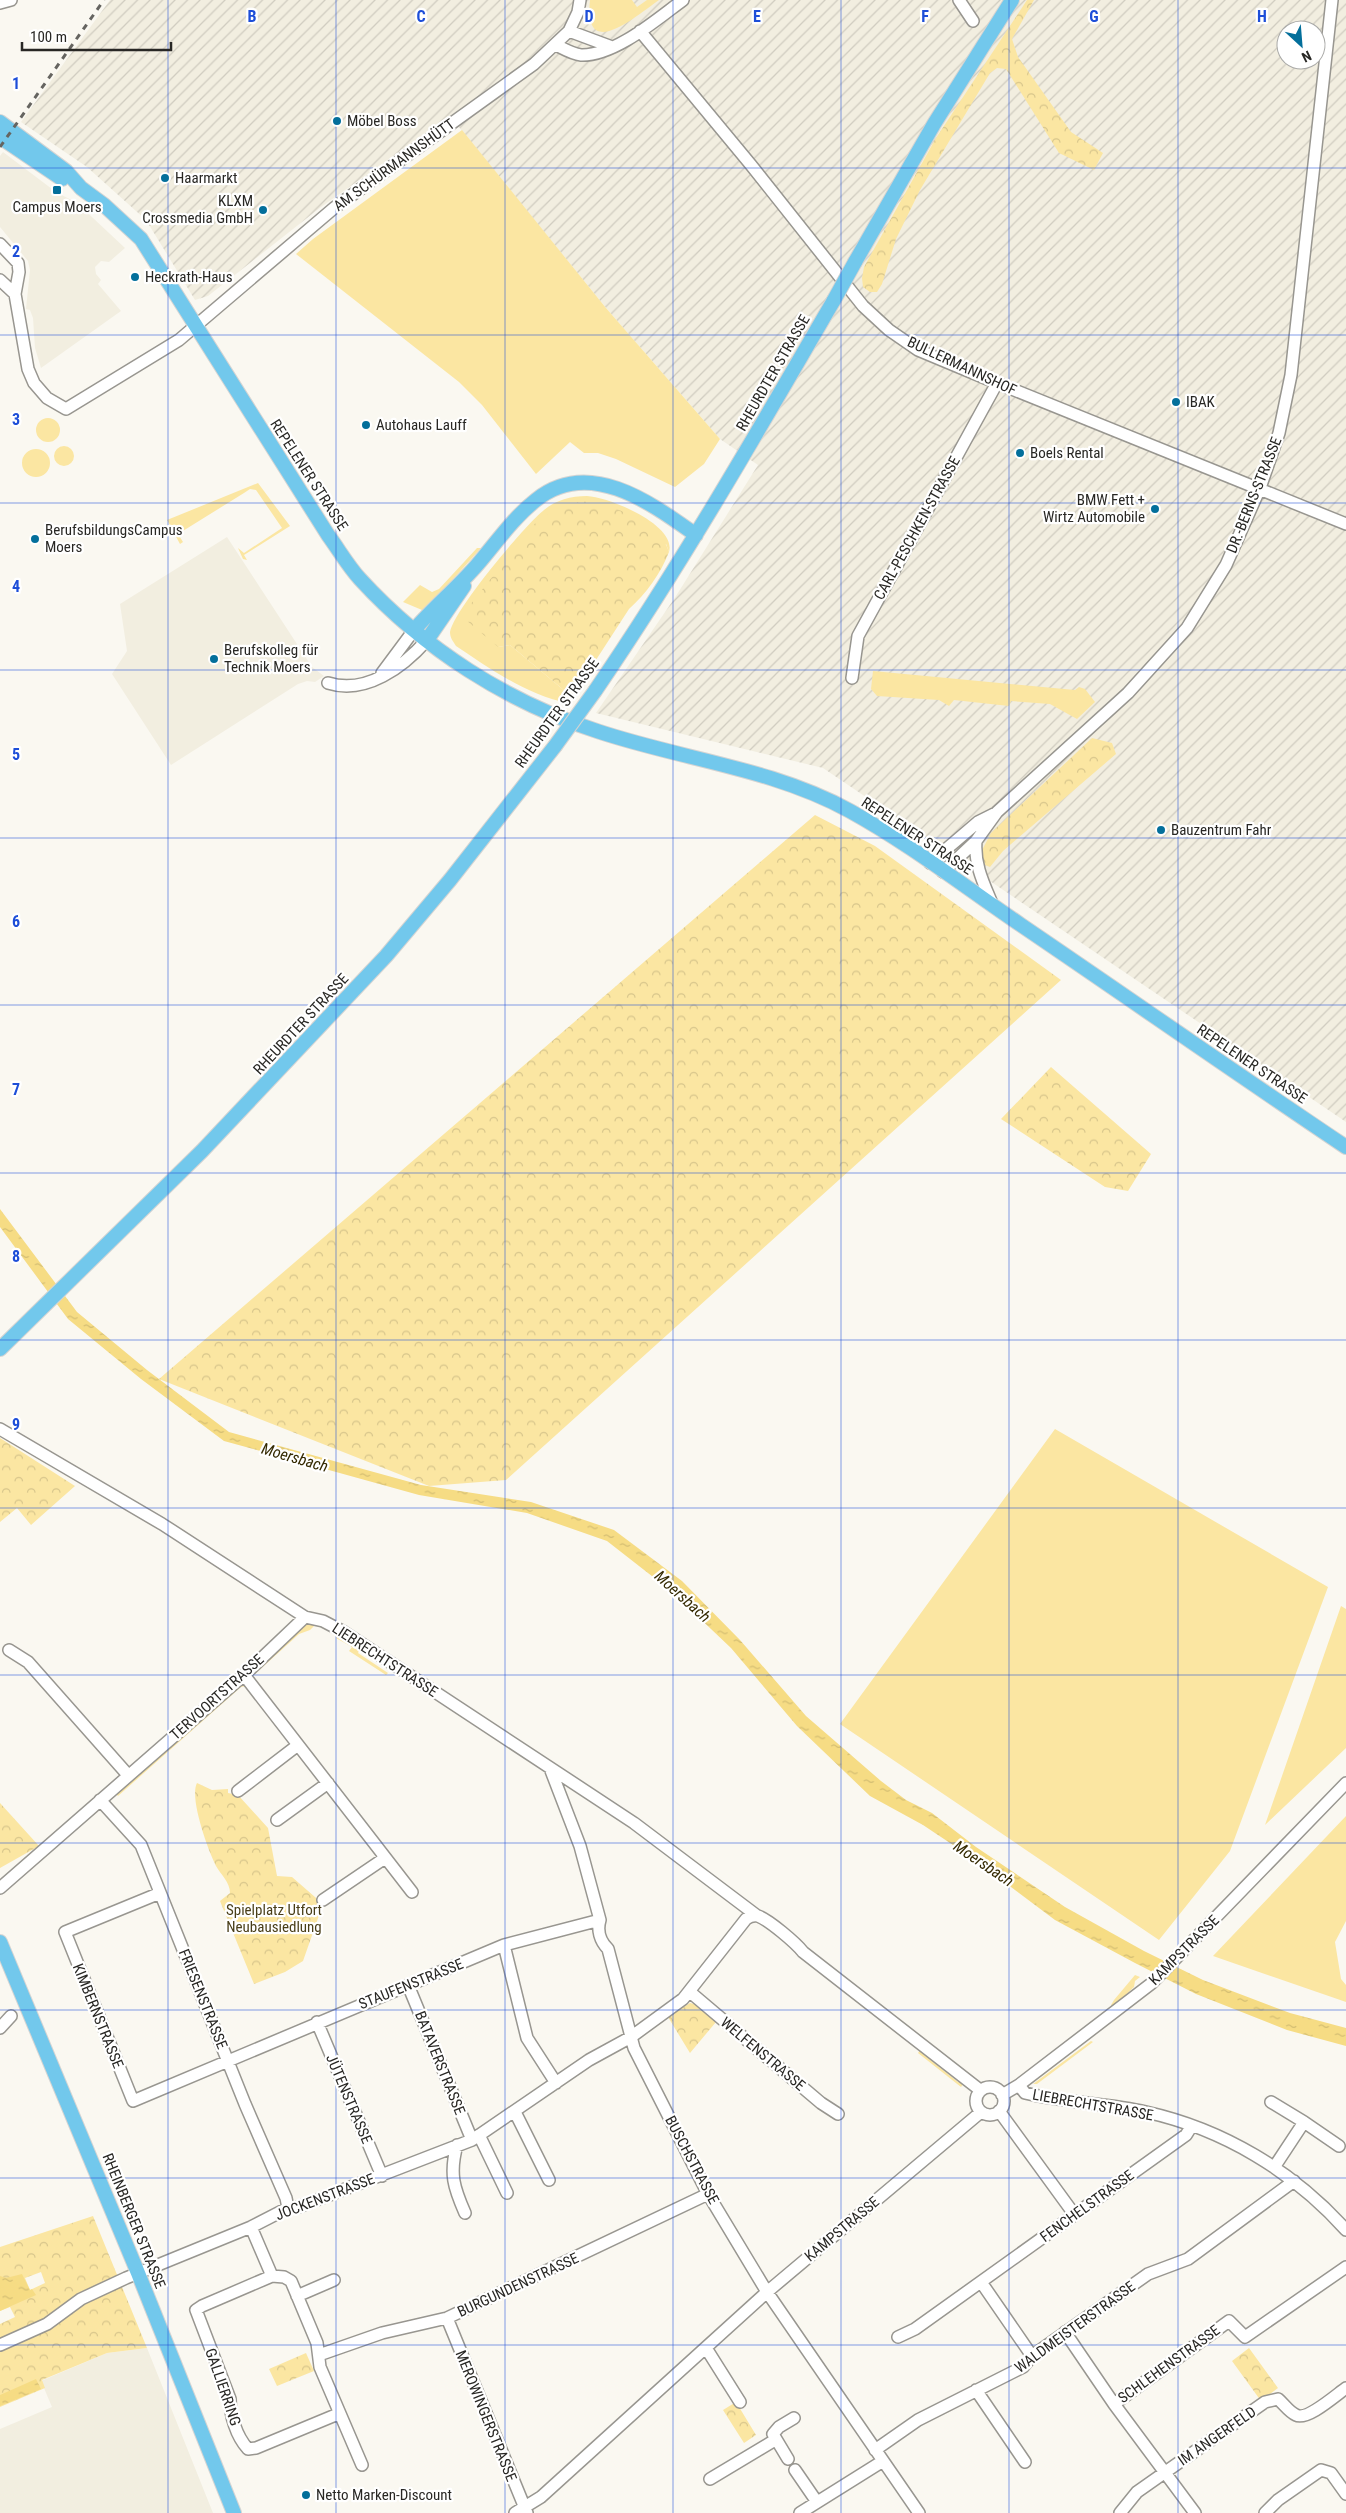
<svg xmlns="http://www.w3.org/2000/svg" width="1346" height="2513" font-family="'Roboto Condensed',sans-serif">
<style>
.built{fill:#f2eee0}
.industrial{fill:url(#industrial-furrows);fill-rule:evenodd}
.green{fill:#fbe6a2}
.forest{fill:url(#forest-crowns);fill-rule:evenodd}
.water{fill:url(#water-ripples)}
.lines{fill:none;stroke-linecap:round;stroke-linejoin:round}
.minor-casing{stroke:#989690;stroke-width:14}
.major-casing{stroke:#d4d4d3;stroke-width:16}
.minor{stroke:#fff;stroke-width:11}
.major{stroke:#72c8ec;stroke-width:14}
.rail{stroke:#656460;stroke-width:3;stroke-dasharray:6 6;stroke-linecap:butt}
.major-bridge-casing{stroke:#d4d4d3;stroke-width:16;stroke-linecap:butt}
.major-bridge{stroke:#72c8ec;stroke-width:14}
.grid{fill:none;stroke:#1d4ed8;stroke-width:1;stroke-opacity:0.55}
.poi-dot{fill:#036f9b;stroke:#fff;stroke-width:2}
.labels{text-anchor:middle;stroke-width:4.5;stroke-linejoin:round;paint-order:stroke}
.poi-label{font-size:15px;fill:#282724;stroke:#fff;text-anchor:start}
.street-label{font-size:15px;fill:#282724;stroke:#fff}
.park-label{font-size:15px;fill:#493e18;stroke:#fff}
.water-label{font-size:16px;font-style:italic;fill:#352a02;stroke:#fff}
.grid-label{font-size:16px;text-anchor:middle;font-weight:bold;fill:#1d4ed8;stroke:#fff;stroke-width:4.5;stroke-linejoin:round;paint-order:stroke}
</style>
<defs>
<pattern id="industrial-furrows" width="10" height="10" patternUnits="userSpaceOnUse" patternTransform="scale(1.25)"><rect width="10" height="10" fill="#f2eee0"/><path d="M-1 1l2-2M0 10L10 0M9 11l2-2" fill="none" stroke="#d0ccc0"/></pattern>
<pattern id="forest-crowns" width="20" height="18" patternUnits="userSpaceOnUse" patternTransform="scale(1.25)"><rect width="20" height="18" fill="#fbe6a2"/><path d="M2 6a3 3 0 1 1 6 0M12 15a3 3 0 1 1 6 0" fill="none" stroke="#d7c58b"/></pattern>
<pattern id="water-ripples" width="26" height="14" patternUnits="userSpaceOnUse" patternTransform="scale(1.25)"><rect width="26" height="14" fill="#f6dc84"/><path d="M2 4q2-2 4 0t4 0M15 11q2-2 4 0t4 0" fill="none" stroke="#d3bd72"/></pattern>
</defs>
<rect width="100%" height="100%" fill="#faf8f1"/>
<!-- built -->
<path class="built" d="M3,152L56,192L77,203L125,248L109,262L101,261L95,267L96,274L101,280L98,284L121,311L41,368L35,348L33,318L30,310L26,309L30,270L28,261L0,227V156Z
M227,537L312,667L324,676L315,682L307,681L298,684L171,765L112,674L127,651L120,604Z
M147,2348L213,2513H0V2429L52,2407L41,2381L107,2353Z"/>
<!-- industrial -->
<path class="industrial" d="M110,0H1346V1122L823,768L596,713L676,596L758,465L720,439L606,308L450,116L321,207L208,296L195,300L146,220L87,167L21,122ZM1286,30H1316V60H1286Z"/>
<!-- green -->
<path class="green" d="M590,0H632L637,7L647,0H659C636,16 583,63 590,0Z
M462,130L606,308L720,439L704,464L675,487L616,459L598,453H584L570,442L536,474L482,405L459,382L296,254L313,239Z
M36 430a12 12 0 1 1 24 0a12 12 0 1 1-24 0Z
M54 456a10 10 0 1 1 20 0a10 10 0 1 1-20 0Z
M22 463a14 14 0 1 1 28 0a14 14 0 1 1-28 0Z
M258,483L290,526L244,555L247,560L243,559L238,548L244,553L282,528L256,490L250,489L244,493L178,534L183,542L180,544L167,520Z
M587,496C609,497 677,525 669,552L666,544L498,647L510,645L572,697L568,703C528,696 489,668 456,646C453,641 450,638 450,632C454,610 525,525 544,510C556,500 571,496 587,496Z
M477,548H481L428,607L422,610L403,602L420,585L432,592L439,589Z
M873,671L1075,690L1079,687L1085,689L1095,702L1077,719L1050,704L1011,701L1009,706L954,700L949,706L939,700L877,696L871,689Z
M1055,1429L1328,1587L1230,1851L1159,1940L840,1724Z
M1341,1606L1346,1609V1748L1265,1825Z
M307,1622L315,1625L310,1630L299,1634L255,1674L254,1672Z
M337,1636L360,1649L358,1653L388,1673L386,1675L349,1651L352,1647L336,1638Z
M239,1686H246L241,1687L118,1796L116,1794Z
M1346,1816V1921L1335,1942L1341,1979L1346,1985V2002L1213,1956Z
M1135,1975L1140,1977L1135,1981L1134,1987L1113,2007L1111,2005L1114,2000Z
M1091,2041L1093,2042L1037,2084H1033Z
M921,2049L923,2054L958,2082L964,2083L961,2087L918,2053Z"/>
<!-- forest -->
<path class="forest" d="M1027,0H1034L1012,39L1018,57L1071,132L1103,153L1094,170L1059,153L1006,69L997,68L990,73L920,190L896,239L882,284L877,292H870L863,287L862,278L864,267L936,138Z
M591,501C618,509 660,521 669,552C661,573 646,594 629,609L572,697L510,645L498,647L466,620V610L533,525L563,504Z
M1092,738L1112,743L1116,754L1003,851L990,867L985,865L981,852L991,833Z
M815,815L875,846L1061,980L506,1480L429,1486L159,1379Z
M1051,1067L1151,1154L1128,1191L1105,1187L1001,1119Z
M0,1438L75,1486L31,1525L17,1508L0,1522Z
M197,1783L212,1790L228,1789V1793L238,1795L268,1828L277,1876L292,1877L323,1904L303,1961L285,1972L254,1984L220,1901L230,1893C230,1882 221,1875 216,1866C208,1850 189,1798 197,1783Z
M0,1803L39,1846L0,1868Z
M690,2003L694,2004L716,2022L690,2053L668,2017Z
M93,2216L147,2348L107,2353L42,2380L45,2388L0,2407V2324L15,2317L10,2307L0,2311V2247ZM41,2272L45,2283L30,2290L25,2278Z
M1249,2348L1278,2388L1261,2401L1232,2361Z
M306,2353L314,2371L277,2386L269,2369Z
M736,2402L756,2435L744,2443L723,2410Z"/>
<!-- water -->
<path class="water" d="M0,1209L77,1312L147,1370L229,1432L421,1485L531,1502L614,1530L682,1581L740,1640L806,1716L881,1781L906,1800L932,1813L976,1847L1065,1907L1144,1951L1203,1980L1290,2013L1346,2028V2046L1287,2030L1196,1994L1135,1963L1055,1920L971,1857L923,1825L870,1796L797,1726L731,1648L671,1591L607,1541L527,1513L419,1495L224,1441L141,1379L68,1319L0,1227Z
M22,2274L30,2290L32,2289L36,2295L0,2311V2276L6,2278Z
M36,2379L41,2389L0,2406V2395Z"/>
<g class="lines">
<!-- minor casing -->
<g class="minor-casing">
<path id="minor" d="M959,0L973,21
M0,3L11,0
M569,31L612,47
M640,31L751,165L863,306L889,330L918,350L997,383L1346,524
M556,45C564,49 572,54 581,55C615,56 657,19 683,0
M0,244L18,263L19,272L15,294L28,369L34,383L47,398L66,409L179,340L334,208L534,64L569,31L578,12L580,0
M0,280L15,294
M382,673L414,630
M852,678L858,636L997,383
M328,683C366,695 403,667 427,640
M976,841C974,865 984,884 993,906
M930,863L978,822L994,814
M943,872L976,841L997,812L1128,693L1187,628L1226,565L1260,488L1279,433L1291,375L1332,0
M0,1429L162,1524L305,1617L323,1621L344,1632L634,1823L756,1915
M9,1650L28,1662L128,1775
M244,1675L412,1892
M550,1768L580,1846L600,1920C597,1930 600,1941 608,1949L634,2048L708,2194L767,2292L919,2513
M238,1791L298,1745
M100,1800L141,1845L245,2104L286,2198L288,2208
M277,1820L328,1783
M0,1888L244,1675L305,1617
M160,1893L65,1932L133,2101L504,1945L600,1920
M323,1900L385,1858
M504,1945L527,2038L556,2083
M408,1985L472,2140
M690,1992L821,2103L838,2114
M317,2022L382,2176
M0,2028L11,2016
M1019,2085L1025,2093C1065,2103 1106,2103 1146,2112C1223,2129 1293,2171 1346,2230
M976 2101a14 14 0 1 1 28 0a14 14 0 1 1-28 0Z
M1002,2095L1019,2085L1152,1983L1346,1783
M1271,2102L1304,2122
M999,2111L1074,2214
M515,2112L549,2180
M479,2135L507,2193
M457,2145C449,2174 454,2188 465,2213
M1275,2166L1304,2122L1339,2146
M251,2227L272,2276
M981,2282L1032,2356
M297,2296L334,2280
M447,2318L527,2513
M1065,2332L1114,2404L1195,2513
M898,2337L915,2329L1186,2135L1191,2127
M0,2345L47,2324L81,2299L126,2278L251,2227L288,2208H296L472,2140L589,2060L631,2037L683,1999L746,1919C750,1916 753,1915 758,1916C769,1920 796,1943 803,1952L980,2090
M706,2348L740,2402
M319,2355L382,2333L447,2318L708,2194
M976,2390L1025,2462
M1114,2404L1229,2321L1245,2337L1346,2267
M338,2414L256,2448L248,2449C236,2436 230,2415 230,2399L196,2310L202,2306L272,2276L284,2277L291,2281L317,2343L320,2367L362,2465
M875,2450L918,2420L1023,2367L1032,2356L1148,2274L1188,2259L1294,2181
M788,2459L773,2434L779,2427L794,2418
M795,2470L817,2502
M710,2479L775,2440
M515,2513L541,2497L767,2292L981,2112
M800,2513L883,2461
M1120,2513L1137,2492L1265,2402L1278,2399C1284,2404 1289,2412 1296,2415C1307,2421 1336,2395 1346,2388
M1265,2513L1278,2500L1321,2470L1331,2473L1346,2494"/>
</g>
<!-- major casing -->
<g class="major-casing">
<path id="major" d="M0,122L66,171L81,188L104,205L141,239L328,535C339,550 348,566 360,579C424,649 507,702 597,731C680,759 772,768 850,811C910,844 965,887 1021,925C1130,999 1237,1074 1346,1147
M0,137L62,179
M855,262L934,124L1012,0
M414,630C434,607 457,588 477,565C496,543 513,518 536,500C589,457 651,503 696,535
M427,640L464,586
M595,691C681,565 757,433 834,300
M0,1349L202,1151L386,956L450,880L555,746
M0,1942L138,2273L234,2513"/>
</g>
<!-- minor -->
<use href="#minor" class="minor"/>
<!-- major -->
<use href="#major" class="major"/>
<!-- rail -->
<path class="rail" d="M0,147L104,0"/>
<!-- major-bridge casing -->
<g class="major-bridge-casing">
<path id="major-bridge" d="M834,300L855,262
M555,746L595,691"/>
</g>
<!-- major-bridge -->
<use href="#major-bridge" class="major-bridge"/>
</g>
<!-- grid -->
<path class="grid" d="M168,0V2513M336,0V2513M505,0V2513M673,0V2513M841,0V2513M1009,0V2513M1178,0V2513M0,168H1346M0,335H1346M0,503H1346M0,670H1346M0,838H1346M0,1005H1346M0,1173H1346M0,1340H1346M0,1508H1346M0,1675H1346M0,1843H1346M0,2010H1346M0,2178H1346M0,2345H1346"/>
<!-- markers -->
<g class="poi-dot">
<circle cx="337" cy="121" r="5"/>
<circle cx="165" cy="178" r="5"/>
<rect x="52" y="185" width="10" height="10" rx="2.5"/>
<circle cx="263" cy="210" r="5"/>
<circle cx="135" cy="277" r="5"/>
<circle cx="1176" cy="402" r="5"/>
<circle cx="366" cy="425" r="5"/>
<circle cx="1020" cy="453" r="5"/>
<circle cx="1155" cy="509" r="5"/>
<circle cx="35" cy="539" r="5"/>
<circle cx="214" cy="659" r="5"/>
<circle cx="1161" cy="830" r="5"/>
<circle cx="306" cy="2495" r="5"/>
</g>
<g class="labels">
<!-- poi labels -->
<g class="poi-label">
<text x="347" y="126">Möbel Boss</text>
<text x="175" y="183">Haarmarkt</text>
<text x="253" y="206" text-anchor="end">KLXM<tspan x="253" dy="17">Crossmedia GmbH</tspan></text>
<text x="57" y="212" text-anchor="middle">Campus Moers</text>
<text x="145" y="282">Heckrath-Haus</text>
<text x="1186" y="407">IBAK</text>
<text x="376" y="430">Autohaus Lauff</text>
<text x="1030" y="458">Boels Rental</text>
<text x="1145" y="505" text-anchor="end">BMW Fett +<tspan x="1145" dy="17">Wirtz Automobile</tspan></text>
<text x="45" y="535">BerufsbildungsCampus<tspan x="45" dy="17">Moers</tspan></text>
<text x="224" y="655">Berufskolleg für<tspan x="224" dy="17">Technik Moers</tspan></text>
<text x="1171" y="835">Bauzentrum Fahr</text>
<text x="316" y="2500">Netto Marken-Discount</text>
</g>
<!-- street labels -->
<g class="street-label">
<text transform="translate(394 165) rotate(-36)" y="5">AM SCHÜRMANNSHÜTT</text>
<text transform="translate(962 366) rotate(25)" y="5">BULLERMANNSHOF</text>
<text transform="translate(773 373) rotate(-60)" y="5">RHEURDTER STRASSE</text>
<text transform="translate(309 475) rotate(57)" y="5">REPELENER STRASSE</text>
<text transform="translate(1254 495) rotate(-68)" y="5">DR.-BERNS-STRASSE</text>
<text transform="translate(917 528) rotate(-61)" y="5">CARL-PESCHKEN-STRASSE</text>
<text transform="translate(557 713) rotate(-54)" y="5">RHEURDTER STRASSE</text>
<text transform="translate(917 836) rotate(33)" y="5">REPELENER STRASSE</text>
<text transform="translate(301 1024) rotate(-47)" y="5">RHEURDTER STRASSE</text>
<text transform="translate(1252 1064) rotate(34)" y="5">REPELENER STRASSE</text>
<text transform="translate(385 1660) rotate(33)" y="5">LIEBRECHTSTRASSE</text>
<text transform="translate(217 1697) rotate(-42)" y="5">TERVOORTSTRASSE</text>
<text transform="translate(1184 1950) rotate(-45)" y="5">KAMPSTRASSE</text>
<text transform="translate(411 1984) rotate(-22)" y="5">STAUFENSTRASSE</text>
<text transform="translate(203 1999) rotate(68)" y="5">FRIESENSTRASSE</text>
<text transform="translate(98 2016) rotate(68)" y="5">KIMBERNSTRASSE</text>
<text transform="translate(763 2054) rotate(40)" y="5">WELFENSTRASSE</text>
<text transform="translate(440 2063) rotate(68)" y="5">BATAVERSTRASSE</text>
<text transform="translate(349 2099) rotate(67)" y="5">JÜTENSTRASSE</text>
<text transform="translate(1093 2105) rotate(10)" y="5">LIEBRECHTSTRASSE</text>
<text transform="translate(692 2160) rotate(62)" y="5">BUSCHSTRASSE</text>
<text transform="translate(325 2197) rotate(-21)" y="5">JOCKENSTRASSE</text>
<text transform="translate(1087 2206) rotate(-36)" y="5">FENCHELSTRASSE</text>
<text transform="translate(134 2221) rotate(68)" y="5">RHEINBERGER STRASSE</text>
<text transform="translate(842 2229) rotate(-40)" y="5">KAMPSTRASSE</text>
<text transform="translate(518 2285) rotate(-25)" y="5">BURGUNDENSTRASSE</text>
<text transform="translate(1075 2327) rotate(-36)" y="5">WALDMEISTERSTRASSE</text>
<text transform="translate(1169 2364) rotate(-36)" y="5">SCHLEHENSTRASSE</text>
<text transform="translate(223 2387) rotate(71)" y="5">GALLIERRING</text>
<text transform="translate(486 2416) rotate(68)" y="5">MEROWINGERSTRASSE</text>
<text transform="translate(1217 2436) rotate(-35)" y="5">IM ANGERFELD</text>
</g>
<!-- park labels -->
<g class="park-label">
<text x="274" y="1915">Spielplatz Utfort<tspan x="274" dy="17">Neubausiedlung</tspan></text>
</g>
<!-- water labels -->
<g class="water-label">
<text transform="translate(295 1457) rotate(16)" y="6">Moersbach</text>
<text transform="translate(683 1596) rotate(42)" y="6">Moersbach</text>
<text transform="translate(984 1863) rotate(34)" y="6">Moersbach</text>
</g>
</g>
<g class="grid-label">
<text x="252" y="22">B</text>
<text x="421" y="22">C</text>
<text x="589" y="22">D</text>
<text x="757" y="22">E</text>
<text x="925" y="22">F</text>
<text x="1094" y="22">G</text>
<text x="1262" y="22">H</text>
<text x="16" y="89">1</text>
<text x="16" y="257">2</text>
<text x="16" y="425">3</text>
<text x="16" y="592">4</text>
<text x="16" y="760">5</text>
<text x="16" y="927">6</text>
<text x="16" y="1095">7</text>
<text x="16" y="1262">8</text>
<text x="16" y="1430">9</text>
</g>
<!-- north arrow -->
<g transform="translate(1301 45) rotate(154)"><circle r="24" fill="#ffffff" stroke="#a9a9a7"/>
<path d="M0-4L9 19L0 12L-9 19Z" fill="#036f9b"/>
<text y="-8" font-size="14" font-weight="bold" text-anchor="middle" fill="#282724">N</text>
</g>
<!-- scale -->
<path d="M22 42v8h149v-8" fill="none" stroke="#282724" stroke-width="2.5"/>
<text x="30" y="42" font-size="15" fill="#282724" stroke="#ffffff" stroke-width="4" paint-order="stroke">100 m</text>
</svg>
